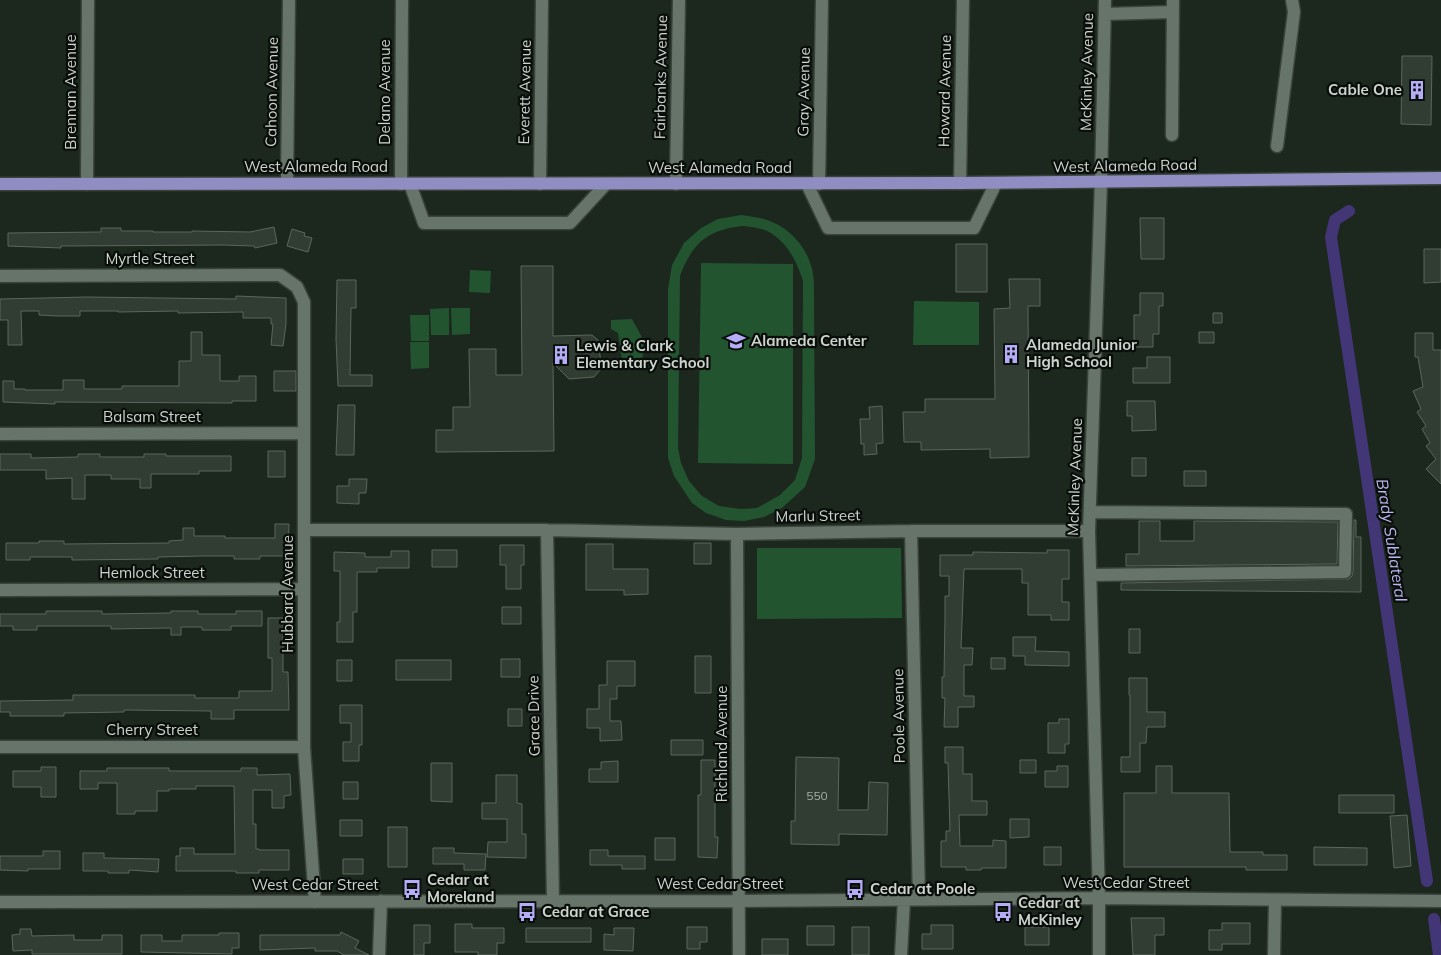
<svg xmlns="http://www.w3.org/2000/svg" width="1441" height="955" font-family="Mulish,sans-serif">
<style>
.green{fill:#225430;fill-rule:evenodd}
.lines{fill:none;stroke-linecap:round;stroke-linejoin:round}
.canal{stroke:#433676;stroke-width:12}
.building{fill:#313d33;stroke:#5a675c}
.minor-casing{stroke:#3a433b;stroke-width:15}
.major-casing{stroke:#3a433b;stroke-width:15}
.minor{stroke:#677469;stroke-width:12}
.major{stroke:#8f8dc1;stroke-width:12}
.labels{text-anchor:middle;stroke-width:4.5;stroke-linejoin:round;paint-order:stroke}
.number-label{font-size:12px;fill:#a6aea7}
.street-label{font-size:15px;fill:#cdd4ce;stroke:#090e0a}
.poi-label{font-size:15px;font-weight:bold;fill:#cdd4ce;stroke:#090e0a;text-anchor:start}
.water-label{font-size:16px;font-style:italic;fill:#bcb6f0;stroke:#090e0a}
</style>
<rect width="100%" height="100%" fill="#1c271e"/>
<!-- green -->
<path class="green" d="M741,215C748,216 757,217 764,219C789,226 809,248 813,274C814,280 814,287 814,293L815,459L805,487L782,508L764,517L744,521L726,520L706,513L692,503L674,476L668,458V289L672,265L684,243L701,228L718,219ZM742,226C751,227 762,228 769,232C788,243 797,262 803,281L802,458L795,480L780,495L757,508L741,509L719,506L702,496L689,481L681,463L678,448L680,276C692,244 707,230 742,226Z
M701,263L793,264V464L698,463Z
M470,270L491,271L490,293L469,292Z
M914,301L979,302V345H913Z
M449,308V335H431L430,309Z
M451,308H470V334L452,335Z
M410,315H429V341H411Z
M632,319L644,341L642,366L623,367L618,333L611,329V320Z
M410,342H429V368L411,369Z
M757,548H901L902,618L757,619Z"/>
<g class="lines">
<!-- canal -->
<path class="canal" d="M1349,211L1335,220L1331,237L1427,881
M1434,919L1439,955"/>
</g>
<!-- building -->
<path class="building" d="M1402,56H1432L1431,125L1401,124Z
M1140,218H1164V259H1141Z
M274,227L277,243L255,248L254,246L223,245L61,246V248L8,246V233L101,232V228H121V231H153V232H192V231L250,232Z
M292,229L305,233L304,236L312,238L308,252L287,246Z
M956,244H987V292H956Z
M1424,249H1441V282L1424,283Z
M521,266H553V336L592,335L599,341L601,369L594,377L569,379L553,363L554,451L436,452V430H453V407H470L469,349H496V375H522Z
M1009,279H1040V306H1028L1029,457L990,458V449L921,450V442H904L903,412H925V399H995L994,309L1010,308Z
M337,280H356V308H351L350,375H372V386H338L336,339Z
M1140,293H1163V306H1159V334H1153V347H1134V315H1140Z
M236,296L286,298V324L283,346L271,345L273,324H271V318H243V312L178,313V311L118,312V311H80V316H58L39,315V311H21L22,345H8V320H0V299L87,297L236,299Z
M1213,313H1222V323H1213Z
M191,332H202V355H220V381H239V376H256V401H232V403L55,402V404L3,402V381H14V389H25V390H63V380H84V389H122V386H179V361H191Z
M1199,332H1214V343H1199Z
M1415,333H1433V350H1441V484L1426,469L1436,459L1426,446L1430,443L1422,429L1426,426L1417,412L1421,409L1413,391L1423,387L1418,357H1415Z
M1147,357H1170V383H1133V368H1147Z
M274,371H296V391H274Z
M1127,401H1155L1156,430L1132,431V416H1127Z
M338,405H355L354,455H336Z
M882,406L883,443L876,444L877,454L864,455V444H861L860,419H870L869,407Z
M268,451H285V477H268Z
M0,454H31V458L78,457V454H100V457H144V454H166V456H231V471H199V474H151V488H140V479H111V475H85V499H72V478L46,479V470H0Z
M1132,458H1146V476H1132Z
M1184,471H1206V486H1184Z
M349,479H367L366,493H359V504L337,503V486H349Z
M1354,520H1356V537H1361V592L1121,590V583L1349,579L1352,576L1353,572Z
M1139,521H1160V541H1194V521L1338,522L1337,564L1126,566V554H1139Z
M275,524H289L288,556H260V559H234V556H202L158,557V559L72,560V557H30V560H6V543H39V541H64V544L169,543V541L183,540V528H194V536H225V538H275Z
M694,543H711V564H694Z
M586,544H613V569H648V594L624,595V590H586Z
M500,545H524V565H521V589H506V565H500Z
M432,550H457V567H432Z
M1047,550H1069V579H1062V602H1069V620H1051V615H1028V583H1022V569H964L961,648H973L972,665H964V696H974V707H958V727H944L945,698H942V677H944L945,618V596H949V576H940V555H973V552L1047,553Z
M391,551H409V568H377V572H357V612H353V642H337V622H340V571H334V552L365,553V557H391Z
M502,607H521V624H502Z
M46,611H102V614L171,613V611H198V614H236V611H262V626H231V630H202V627H181V635H171V628L111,629V626H37V630H13V626H0V614H46Z
M268,618H283V672H288L289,710H234V719H211V711L124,710V712L64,713V716H10V712H0V701L73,700V695H195V698H239V691H272V658H268Z
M1129,629H1140V653H1129Z
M1013,637H1036L1035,651L1069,652V666L1025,665V656H1013Z
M695,656H711V693H695Z
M991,658H1005V669H991Z
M501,659H520V677H501Z
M337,660H352V681H337Z
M396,660H451V680H396Z
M607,661H635V686H617V699H610V721H621L622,740L600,741V728H587V709H599V685H607Z
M1129,678H1147V712H1165V727H1147L1146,743H1140V772H1121V757H1130V695H1129Z
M340,705H362V745H359V761H343V742H351V723H340Z
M508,709H522V726H508Z
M1059,719H1069V744H1065V753H1048V723H1059Z
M671,740H703V755H671Z
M945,747H963V774H972V801H987V815H959L960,846H993V840L1006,841V868H981V870H966V867H941V841H946V831H950L948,763H945Z
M796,757L839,758L838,810H868L869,782L888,783L887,835L839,834V845L791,844V821H795Z
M701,760H715V837H718L717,858L698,857V795H701Z
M1020,760H1036V773H1020Z
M618,761V782H589V769H601V762Z
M431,763H452V802L431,801Z
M1057,766H1068V787H1045V771H1057Z
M1156,766H1172V793H1229L1230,852H1263V855H1287V870H1246V867H1124V793H1156Z
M41,767H56V797H41V787H13V771H41Z
M107,768H169V771H241V768H257V775L290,774L291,795L284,796V808H272V790H253V824H256V849H259V850H289V870H259V873H236V871H176V856H180V848H194V854H235L234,786H196V789H169V791H157V811H135V814H117V783H98V789H80V771H107Z
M496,775H517V803L522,804V834H526V858L487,857L488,842H507V819H482V803H496Z
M343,782H358V799H343Z
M1339,795H1394V813H1339Z
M1407,815L1411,866L1394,868L1390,816Z
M1010,819H1029V837L1010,838Z
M340,820H362V836H340Z
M388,827H407V867H388Z
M655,838H675V860H655Z
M1044,847H1061V865H1044Z
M1314,847L1367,848V865H1314Z
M433,848H454V853L486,854L485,870H464V864H433Z
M590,850H608V856H645V869H622V865H590Z
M43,851H60V869H28V871L0,870V856H43Z
M83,853H104V858L159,859L158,872L129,870V873H108V871H83Z
M343,859H363V874H343Z
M1131,918H1164V935H1155V955H1133Z
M1222,923H1250V944H1222V950H1209V930H1222Z
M455,924H472V928H504V943H497V955H478V952H455Z
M414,925H430V943H424V955H414Z
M931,925H953V949H922V934H931Z
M807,926H834V945H807Z
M687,927H707V942H700V949H687Z
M852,927H869V955H852Z
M1025,927H1049V945H1025Z
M526,928H591V942H526Z
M614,928H634L633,951L604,950V934L614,935Z
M20,929H31L32,936L74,935V940H102V935H122V954H32V950L13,951L12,935L20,934Z
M341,932L359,941L355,948L369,955H344L337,951H315V948L260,950V935H340Z
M219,933H239V948H232V954L141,952V935H162V941H182V935H219Z
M762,939H788V955H762Z"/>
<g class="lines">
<!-- minor casing -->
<g class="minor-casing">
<path id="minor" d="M1105,14L1173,12
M1172,135L1173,0
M1277,146L1294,12L1292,0
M287,183L289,0
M960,183L963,0
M87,184L88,0
M401,184L402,0
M410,184L424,223H570L606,184
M540,184L542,0
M676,184L679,0
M807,184L828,228H974L996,183
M819,184L822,0
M0,276L280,275L297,287L304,302V747L315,902
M0,434L303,433
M1090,512L1346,514L1345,572L1090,575
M304,530H547L737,534L911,531H1089
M547,530L553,901
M911,531L919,899
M737,534L739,955
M0,590L304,589
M0,747H304
M0,902L739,901L1099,898L1441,901
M379,955L381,901
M901,955L904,900
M1099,955V898L1089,531L1101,182L1105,0
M1274,955L1275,901"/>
</g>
<!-- major casing -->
<g class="major-casing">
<path id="major" d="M0,184L960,183L1441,178"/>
</g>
<!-- minor -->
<use href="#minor" class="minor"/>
<!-- major -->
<use href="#major" class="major"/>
</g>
<!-- icons -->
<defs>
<g id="building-bare" transform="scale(1.5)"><path d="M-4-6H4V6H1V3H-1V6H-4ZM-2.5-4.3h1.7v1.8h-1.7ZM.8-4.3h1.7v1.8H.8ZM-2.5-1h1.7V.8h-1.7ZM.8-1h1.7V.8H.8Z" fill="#b5acf8" stroke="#090e0a" stroke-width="2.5" paint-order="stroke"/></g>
<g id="school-bare" transform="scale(1.5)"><path d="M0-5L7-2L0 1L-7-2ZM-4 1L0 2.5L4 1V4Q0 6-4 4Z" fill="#b5acf8" stroke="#090e0a" stroke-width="2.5" paint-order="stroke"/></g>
<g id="bus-bare" transform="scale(1.5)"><path d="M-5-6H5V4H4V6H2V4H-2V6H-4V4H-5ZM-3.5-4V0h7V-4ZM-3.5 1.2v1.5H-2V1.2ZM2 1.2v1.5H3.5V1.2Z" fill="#b5acf8" stroke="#090e0a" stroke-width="2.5" paint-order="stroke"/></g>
</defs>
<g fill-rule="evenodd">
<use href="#building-bare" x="1417" y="90"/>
<use href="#school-bare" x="736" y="341"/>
<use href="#building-bare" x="1011" y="354"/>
<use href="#building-bare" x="561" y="355"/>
<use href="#bus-bare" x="412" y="889"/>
<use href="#bus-bare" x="855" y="889"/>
<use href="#bus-bare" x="527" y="912"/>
<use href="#bus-bare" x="1003" y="912"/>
</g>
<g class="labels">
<!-- number labels -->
<g class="number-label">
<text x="817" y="800">550</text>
</g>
<!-- street labels -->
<g class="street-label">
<text transform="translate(1087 72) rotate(-89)" y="5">McKinley Avenue</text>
<text transform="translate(661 77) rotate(-89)" y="5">Fairbanks Avenue</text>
<text transform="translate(945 91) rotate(-89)" y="5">Howard Avenue</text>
<text transform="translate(71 92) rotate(-90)" y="5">Brennan Avenue</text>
<text transform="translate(272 92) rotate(-89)" y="5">Cahoon Avenue</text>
<text transform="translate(385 92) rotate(-90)" y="5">Delano Avenue</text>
<text transform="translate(525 92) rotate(-89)" y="5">Everett Avenue</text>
<text transform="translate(804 92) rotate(-89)" y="5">Gray Avenue</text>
<text transform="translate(1125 166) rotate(-1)" y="5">West Alameda Road</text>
<text x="316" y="172">West Alameda Road</text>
<text x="720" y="173">West Alameda Road</text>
<text x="150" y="264">Myrtle Street</text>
<text x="152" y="422">Balsam Street</text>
<text transform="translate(1075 477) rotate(-88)" y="5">McKinley Avenue</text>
<text transform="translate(818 516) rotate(-1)" y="5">Marlu Street</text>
<text x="152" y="578">Hemlock Street</text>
<text transform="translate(288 594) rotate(-90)" y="5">Hubbard Avenue</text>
<text transform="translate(534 716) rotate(-91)" y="5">Grace Drive</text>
<text transform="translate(899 716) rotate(-91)" y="5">Poole Avenue</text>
<text x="152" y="735">Cherry Street</text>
<text transform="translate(722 744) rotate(-90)" y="5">Richland Avenue</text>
<text x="1126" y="888">West Cedar Street</text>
<text x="720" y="889">West Cedar Street</text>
<text x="315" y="890">West Cedar Street</text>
</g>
<!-- poi labels -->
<g class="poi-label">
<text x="1402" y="95" text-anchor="end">Cable One</text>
<text x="751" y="346">Alameda Center</text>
<text x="1026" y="350">Alameda Junior<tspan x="1026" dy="17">High School</tspan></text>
<text x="576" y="351">Lewis &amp; Clark<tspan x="576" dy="17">Elementary School</tspan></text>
<text x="427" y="885">Cedar at<tspan x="427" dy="17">Moreland</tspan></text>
<text x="870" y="894">Cedar at Poole</text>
<text x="1018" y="908">Cedar at<tspan x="1018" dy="17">McKinley</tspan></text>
<text x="542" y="917">Cedar at Grace</text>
</g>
<!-- water labels -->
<g class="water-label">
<text transform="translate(1392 540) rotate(81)" y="6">Brady Sublateral</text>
</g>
</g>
</svg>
